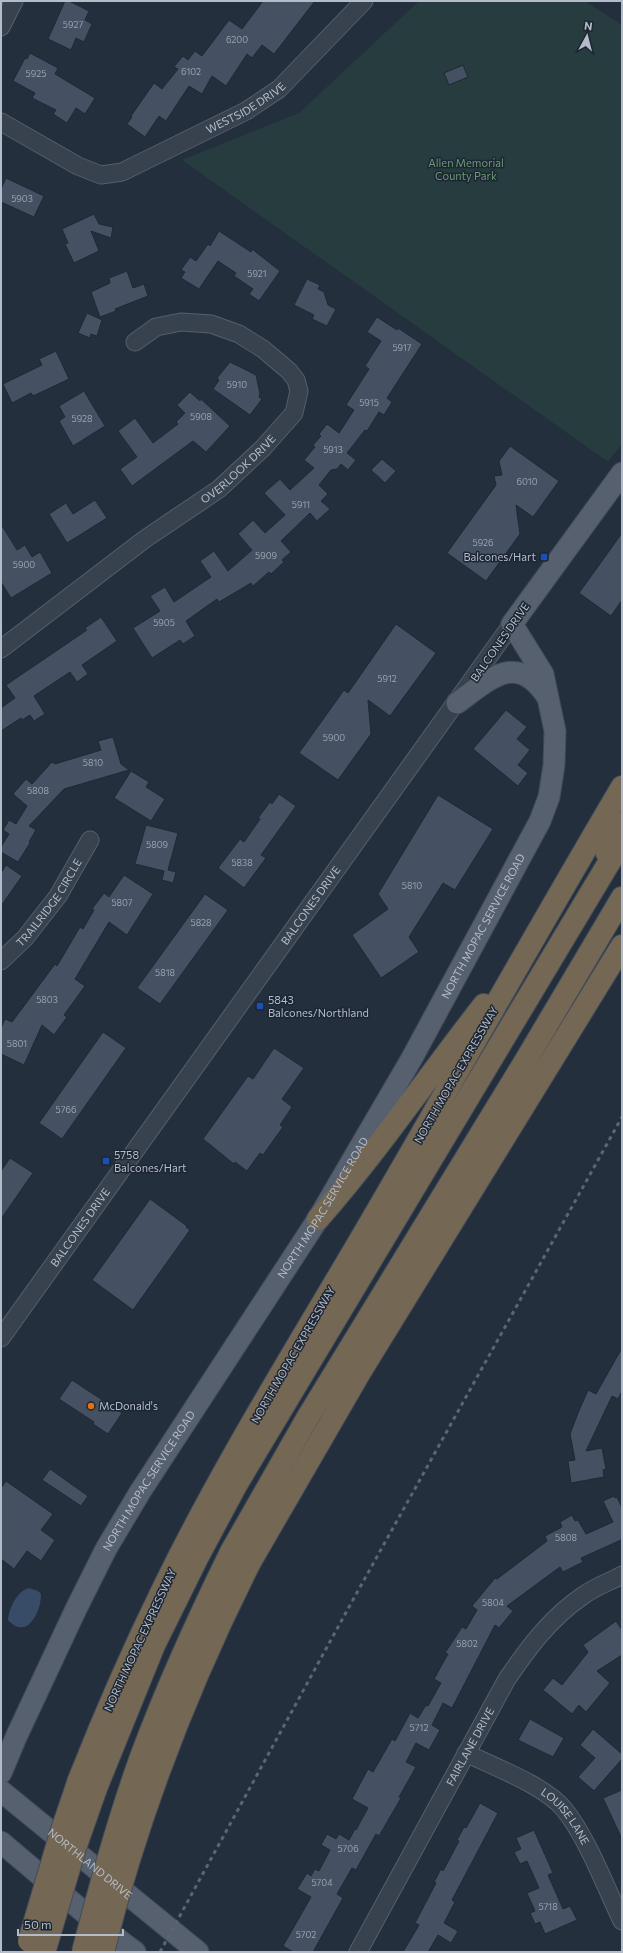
<svg xmlns="http://www.w3.org/2000/svg" width="623" height="1953" font-family="Commissioner,sans-serif">
<style>
.green{fill:#263c3f}
.water{fill:#394c67}
.building{fill:#455162;stroke:#1f2835}
.lines{fill:none;stroke-linecap:round;stroke-linejoin:round}
.minor-casing{stroke:#565f6c;stroke-width:19}
.major-casing{stroke:#414a57;stroke-width:23}
.highway-casing{stroke:#434c59;stroke-width:24}
.minor{stroke:#38414e;stroke-width:17}
.major{stroke:#56606e;stroke-width:21}
.highway{stroke:#746855;stroke-width:22}
.rail{stroke:#5a6575;stroke-width:3;stroke-dasharray:4 4;stroke-linecap:butt}
.highway-bridge-casing{stroke:#434c59;stroke-width:24;stroke-linecap:butt}
.highway-bridge{stroke:#746855;stroke-width:22}
.transit-dot{fill:#1a4fb4;stroke:#1d2633;stroke-width:1.5}
.food-dot{fill:#e8710a;stroke:#1d2633;stroke-width:1.5}
.labels{text-anchor:middle;stroke-width:3;stroke-linejoin:round;paint-order:stroke}
.number-label{font-size:9px;fill:#98a1af}
.street-label{font-size:11px;fill:#b4bcc9;stroke:#1d2633}
.park-label{font-size:11px;fill:#6b9a76;stroke:#1d2633}
.poi-label{font-size:11px;fill:#b4bcc9;stroke:#1d2633;text-anchor:start}
</style>
<rect width="100%" height="100%" fill="#242f3e"/>
<!-- green -->
<path class="green" d="M419,1H585L622,25V444L608,462L182,160L299,113Z"/>
<!-- water -->
<path class="water" d="M29,1588L38,1591L41,1594C41,1612 27,1641 8,1620C9,1608 17,1591 29,1588Z"/>
<!-- building -->
<path class="building" d="M65,1H69L89,11L85,20L92,24L84,42L76,38L71,50L48,39Z
M263,1H315L274,54L262,45L252,58L247,54L226,86L212,76L202,94L189,86L166,121L159,116L145,137L127,124L132,117L131,116L154,83L162,89L178,69L174,67L183,56L188,60L195,51L202,56L229,20L242,29Z
M30,53L58,68L55,74L95,98L85,114L76,108L67,123L53,114L56,110L32,98L35,93L13,81L25,58L27,59Z
M463,65L468,77L449,85L444,73Z
M6,178L44,196L34,217L1,202V189Z
M94,214L99,224L113,227L111,238L91,231L99,251L74,263L65,244L68,243L62,229Z
M219,231L251,252L252,249L280,271L259,301L249,294L253,289L234,276L236,273L218,261L199,289L181,278L185,272L181,270L190,257L196,261L208,244L210,246Z
M127,271L133,288L144,284L148,296L115,309L116,311L100,317L91,292L110,283L109,278Z
M307,279L320,285L318,289L324,292L328,305L336,309L327,326L312,319L314,315L294,305Z
M87,313L102,320L97,336L91,334L90,338L78,333Z
M377,317L397,330L398,328L422,344L387,398L392,402L384,415L379,412L367,431L365,430L347,453L356,460L348,470L341,464L337,469L331,470L319,485L328,494L321,501L330,509L317,521L310,513L281,541L291,552L282,560L284,562L271,574L269,572L253,586L251,583L219,602L217,599L186,621L195,636L183,644L180,640L152,658L133,628L160,611L150,596L165,587L174,602L211,577L200,561L214,551L228,571L252,550L238,534L253,520L265,533L285,515L264,493L280,479L290,490L314,468L304,460L315,447L313,445L321,436L319,434L327,424L339,433L354,410L346,405L369,369L365,366L381,341L367,332Z
M56,351L69,379L33,396L31,393L12,403L3,384L42,365L39,359Z
M230,362L256,375L260,394L259,397L262,399L250,415L213,389L219,380L217,378Z
M84,391L105,426L73,446L59,421L65,417L59,406Z
M190,392L200,401L201,399L230,426L206,452L193,441L132,486L120,469L137,457L118,431L135,418L153,443L178,424L176,422L185,413L177,405Z
M510,446L559,481L533,517L516,505L520,534L486,581L447,553L496,485L494,476L502,475L499,461Z
M382,459L396,471L385,483L371,470Z
M95,500L107,518L67,543L49,514L66,503L73,514Z
M1,524L17,550L25,545L32,557L40,552L52,573L11,598L1,582Z
M622,533V600L611,616L579,593Z
M101,617L117,641L82,665L88,674L77,682L70,672L34,696L45,714L34,721L30,715L22,720L21,718L1,731V708L15,698L6,685L87,630L85,628Z
M396,624L436,653L390,716L368,700L371,734L338,780L299,753L344,690L348,693Z
M506,710L527,727L517,739L530,750L518,765L528,773L518,786L473,749Z
M113,737L121,764L129,770L64,789L29,826L36,830L29,842L30,843L18,862L1,852V847L9,834L3,830L9,820L16,824L27,806L13,794L26,779L32,784L52,762L55,764L101,750L98,741Z
M131,771L149,782L146,787L165,799L151,821L114,798Z
M279,794L296,806L261,855L266,858L244,888L218,868L240,839L244,842L260,819L258,818L270,802L272,804Z
M438,795L493,829L455,890L443,883L409,937L419,952L381,978L352,935L388,909L378,894Z
M146,825L178,833L168,870L176,872L173,883L162,880L164,871L135,864Z
M6,865L22,876L1,906V873Z
M124,875L153,894L127,935L109,922L75,979L85,986L64,1015L67,1017L54,1035L42,1025L24,1065L1,1054V1028L5,1019L12,1022L55,964L57,966L80,927L83,929L94,910L92,909L104,893L109,897Z
M205,894L228,910L160,1004L137,988Z
M103,1032L126,1048L62,1139L39,1123Z
M274,1048L304,1068L282,1099L292,1107L280,1125L283,1127L263,1155L260,1153L247,1171L235,1162L234,1164L203,1139L248,1076L253,1079Z
M10,1158L33,1173L1,1219V1171Z
M150,1199L187,1226L186,1227L190,1230L133,1310L92,1280Z
M622,1348V1391L618,1399L612,1396L586,1451L602,1448L606,1469L603,1470L604,1477L571,1483L568,1461L575,1460L570,1434L578,1413L588,1390L596,1394Z
M72,1380L122,1413L108,1434L93,1424L94,1422L59,1399Z
M50,1469L88,1496L81,1506L42,1480Z
M6,1481L53,1514L41,1530L55,1540L41,1561L27,1551L14,1569L1,1559V1488Z
M614,1496L615,1498L617,1497L622,1508V1541L621,1540L581,1558L583,1562L563,1572L560,1567L507,1606L513,1611L499,1628L495,1625L452,1708L443,1703L432,1725L440,1730L429,1750L416,1743L406,1762L416,1767L399,1797L401,1798L379,1836L376,1834L356,1870L352,1868L337,1894L343,1898L313,1952H293L283,1946L311,1897L297,1889L307,1873L311,1876L315,1869L319,1871L330,1850L321,1845L327,1834L336,1839L339,1834L349,1840L355,1829L356,1830L368,1808L352,1799L368,1769L373,1772L392,1739L395,1741L410,1713L418,1718L426,1705L428,1706L441,1683L434,1679L448,1654L445,1653L462,1627L466,1629L477,1610L472,1606L495,1578L497,1579L547,1541L545,1536L562,1527L560,1522L572,1515L575,1521L578,1520L586,1534L613,1522L603,1501Z
M616,1621L622,1630V1655L597,1671L610,1683L586,1712L579,1705L572,1714L543,1690L553,1678L562,1685L588,1652L583,1645Z
M530,1719L564,1738L553,1757L518,1740Z
M593,1729L622,1754V1759L594,1791L578,1777L595,1758L580,1745Z
M622,1790V1839L603,1798Z
M480,1803L498,1813L452,1900L455,1902L444,1923L458,1931L451,1943L438,1935L428,1952H403L419,1925L415,1923L436,1883L434,1882L441,1869L443,1871L459,1841L457,1840L464,1827L466,1828Z
M534,1830L553,1873L548,1875L563,1909L570,1906L577,1920L545,1934L540,1922L535,1924L530,1913L535,1911L527,1893L539,1888L527,1861L520,1864L514,1852L521,1849L516,1838Z"/>
<g class="lines">
<!-- minor casing -->
<g class="minor-casing">
<g id="minor">
<path d="M1,27L14,1"/>
<path id="s1" d="M1,122L78,166L101,175L122,172L246,111L279,89L364,1"/>
<path id="s2" d="M1,649L145,539L219,489L263,448L294,413L299,391L296,380L289,371L263,349L239,334L211,324L181,322L156,327L135,342"/>
<path id="s3" d="M1,961L25,938L58,896L90,840"/>
<path id="s4" d="M1,1338L512,624"/>
<path id="s5" d="M466,1753C494,1767 544,1785 564,1809C588,1839 605,1886 622,1921"/>
<path id="s6" d="M358,1952L507,1679C529,1647 551,1617 584,1595C595,1587 609,1582 622,1575"/>
</g>
</g>
<!-- major casing -->
<g class="major-casing">
<g id="major">
<path d="M457,703C489,680 516,651 546,695"/>
<path id="s7" d="M1,1773L17,1735L76,1609L106,1549L140,1492L318,1219L412,1058L540,821L549,797L554,765L555,731L543,674L512,624L622,473"/>
<path id="s8" d="M1,1791L198,1952"/>
<path d="M1,1842L99,1925L135,1952"/>
</g>
</g>
<!-- highway casing -->
<g class="highway-casing">
<path id="highway" d="M607,853L622,823
M318,1219C378,1151 428,1076 484,1005
M231,1552L308,1417L526,1060L622,898
M250,1562L360,1372L622,946
M79,1780C105,1714 133,1650 164,1587C224,1464 297,1348 366,1230C452,1083 535,934 622,787
M96,1788L154,1645L198,1556L236,1485L622,841"/>
</g>
<!-- minor -->
<use href="#minor" class="minor"/>
<!-- major -->
<use href="#major" class="major"/>
<!-- highway -->
<use href="#highway" class="highway"/>
<!-- rail -->
<path class="rail" d="M160,1952L349,1607L622,1117"/>
<!-- highway-bridge casing -->
<g class="highway-bridge-casing">
<path id="highway-bridge" d="M29,1941L61,1833L79,1780
M45,1949L75,1848L96,1788
M83,1952C100,1886 118,1821 141,1757C167,1687 198,1619 231,1552
M103,1952C137,1817 187,1687 250,1562"/>
</g>
<!-- highway-bridge -->
<use href="#highway-bridge" class="highway-bridge"/>
</g>
<!-- markers -->
<g class="transit-dot">
<rect x="540" y="553" width="8" height="8" rx="2"/>
<rect x="256" y="1002" width="8" height="8" rx="2"/>
<rect x="102" y="1157" width="8" height="8" rx="2"/>
</g>
<circle class="food-dot" cx="91" cy="1406" r="4"/>
<g class="labels">
<!-- number labels -->
<g class="number-label">
<text x="73" y="28">5927</text>
<text x="237" y="43">6200</text>
<text x="191" y="75">6102</text>
<text x="36" y="77">5925</text>
<text x="22" y="202">5903</text>
<text x="257" y="277">5921</text>
<text x="402" y="351">5917</text>
<text x="237" y="388">5910</text>
<text x="369" y="406">5915</text>
<text x="201" y="420">5908</text>
<text x="82" y="422">5928</text>
<text x="333" y="453">5913</text>
<text x="527" y="485">6010</text>
<text x="301" y="508">5911</text>
<text x="483" y="546">5926</text>
<text x="266" y="559">5909</text>
<text x="24" y="568">5900</text>
<text x="164" y="626">5905</text>
<text x="387" y="682">5912</text>
<text x="334" y="741">5900</text>
<text x="93" y="766">5810</text>
<text x="38" y="794">5808</text>
<text x="157" y="848">5809</text>
<text x="242" y="866">5838</text>
<text x="412" y="889">5810</text>
<text x="122" y="906">5807</text>
<text x="201" y="926">5828</text>
<text x="165" y="976">5818</text>
<text x="47" y="1003">5803</text>
<text x="17" y="1047">5801</text>
<text x="66" y="1113">5766</text>
<text x="566" y="1541">5808</text>
<text x="493" y="1606">5804</text>
<text x="467" y="1647">5802</text>
<text x="419" y="1731">5712</text>
<text x="348" y="1852">5706</text>
<text x="322" y="1886">5704</text>
<text x="548" y="1910">5718</text>
<text x="306" y="1938">5702</text>
</g>
<!-- street labels -->
<g class="street-label">
<text dy="4" stroke="none"><textPath href="#s1" startOffset="274">WESTSIDE DRIVE</textPath></text>
<text dy="4" stroke="none"><textPath href="#s2" startOffset="298">OVERLOOK DRIVE</textPath></text>
<text transform="translate(500 642) rotate(-55)" y="4">BALCONES DRIVE</text>
<text dy="4" stroke="none"><textPath href="#s3" startOffset="76">TRAILRIDGE CIRCLE</textPath></text>
<text dy="4" stroke="none"><textPath href="#s4" startOffset="532">BALCONES DRIVE</textPath></text>
<text dy="4" stroke="none"><textPath href="#s7" startOffset="976">NORTH MOPAC SERVICE ROAD</textPath></text>
<text transform="translate(456 1075) rotate(-60)" y="4">NORTH MOPAC EXPRESSWAY</text>
<text dy="4" stroke="none"><textPath href="#s7" startOffset="652">NORTH MOPAC SERVICE ROAD</textPath></text>
<text dy="4" stroke="none"><textPath href="#s4" startOffset="136">BALCONES DRIVE</textPath></text>
<text transform="translate(293 1355) rotate(-60)" y="4">NORTH MOPAC EXPRESSWAY</text>
<text dy="4" stroke="none"><textPath href="#s7" startOffset="328">NORTH MOPAC SERVICE ROAD</textPath></text>
<text transform="translate(140 1640) rotate(-65)" y="4">NORTH MOPAC EXPRESSWAY</text>
<text dy="4" stroke="none"><textPath href="#s6" startOffset="234">FAIRLANE DRIVE</textPath></text>
<text dy="4" stroke="none"><textPath href="#s5" startOffset="120">LOUISE LANE</textPath></text>
<text dy="4" stroke="none"><textPath href="#s8" startOffset="115">NORTHLAND DRIVE</textPath></text>
</g>
<!-- park labels -->
<g class="park-label">
<text x="466" y="167">Allen Memorial<tspan x="466" dy="13">County Park</tspan></text>
</g>
<!-- poi labels -->
<g class="poi-label">
<text x="536" y="561" text-anchor="end">Balcones/Hart</text>
<text x="268" y="1004">5843<tspan x="268" dy="13">Balcones/Northland</tspan></text>
<text x="114" y="1159">5758<tspan x="114" dy="13">Balcones/Hart</tspan></text>
<text x="99" y="1410">McDonald's</text>
</g>
</g>
<!-- border -->
<rect width="623" height="1953" fill="none" stroke="#b4bcc9" stroke-width="4"/>
<!-- north arrow -->
<g transform="translate(587 36) rotate(7)" stroke="#1d2633" stroke-width="3" paint-order="stroke">
<path d="M0-3L7 15L0 10L-7 15Z" fill="#b4bcc9"/>
<text y="-6" font-size="11" font-weight="bold" text-anchor="middle" fill="#b4bcc9">N</text>
</g>
<!-- scale -->
<path d="M18 1929v6h105v-6" fill="none" stroke="#b4bcc9" stroke-width="2"/>
<text x="24" y="1929" font-size="12" fill="#b4bcc9" stroke="#1d2633" stroke-width="3" paint-order="stroke">50 m</text>
</svg>
